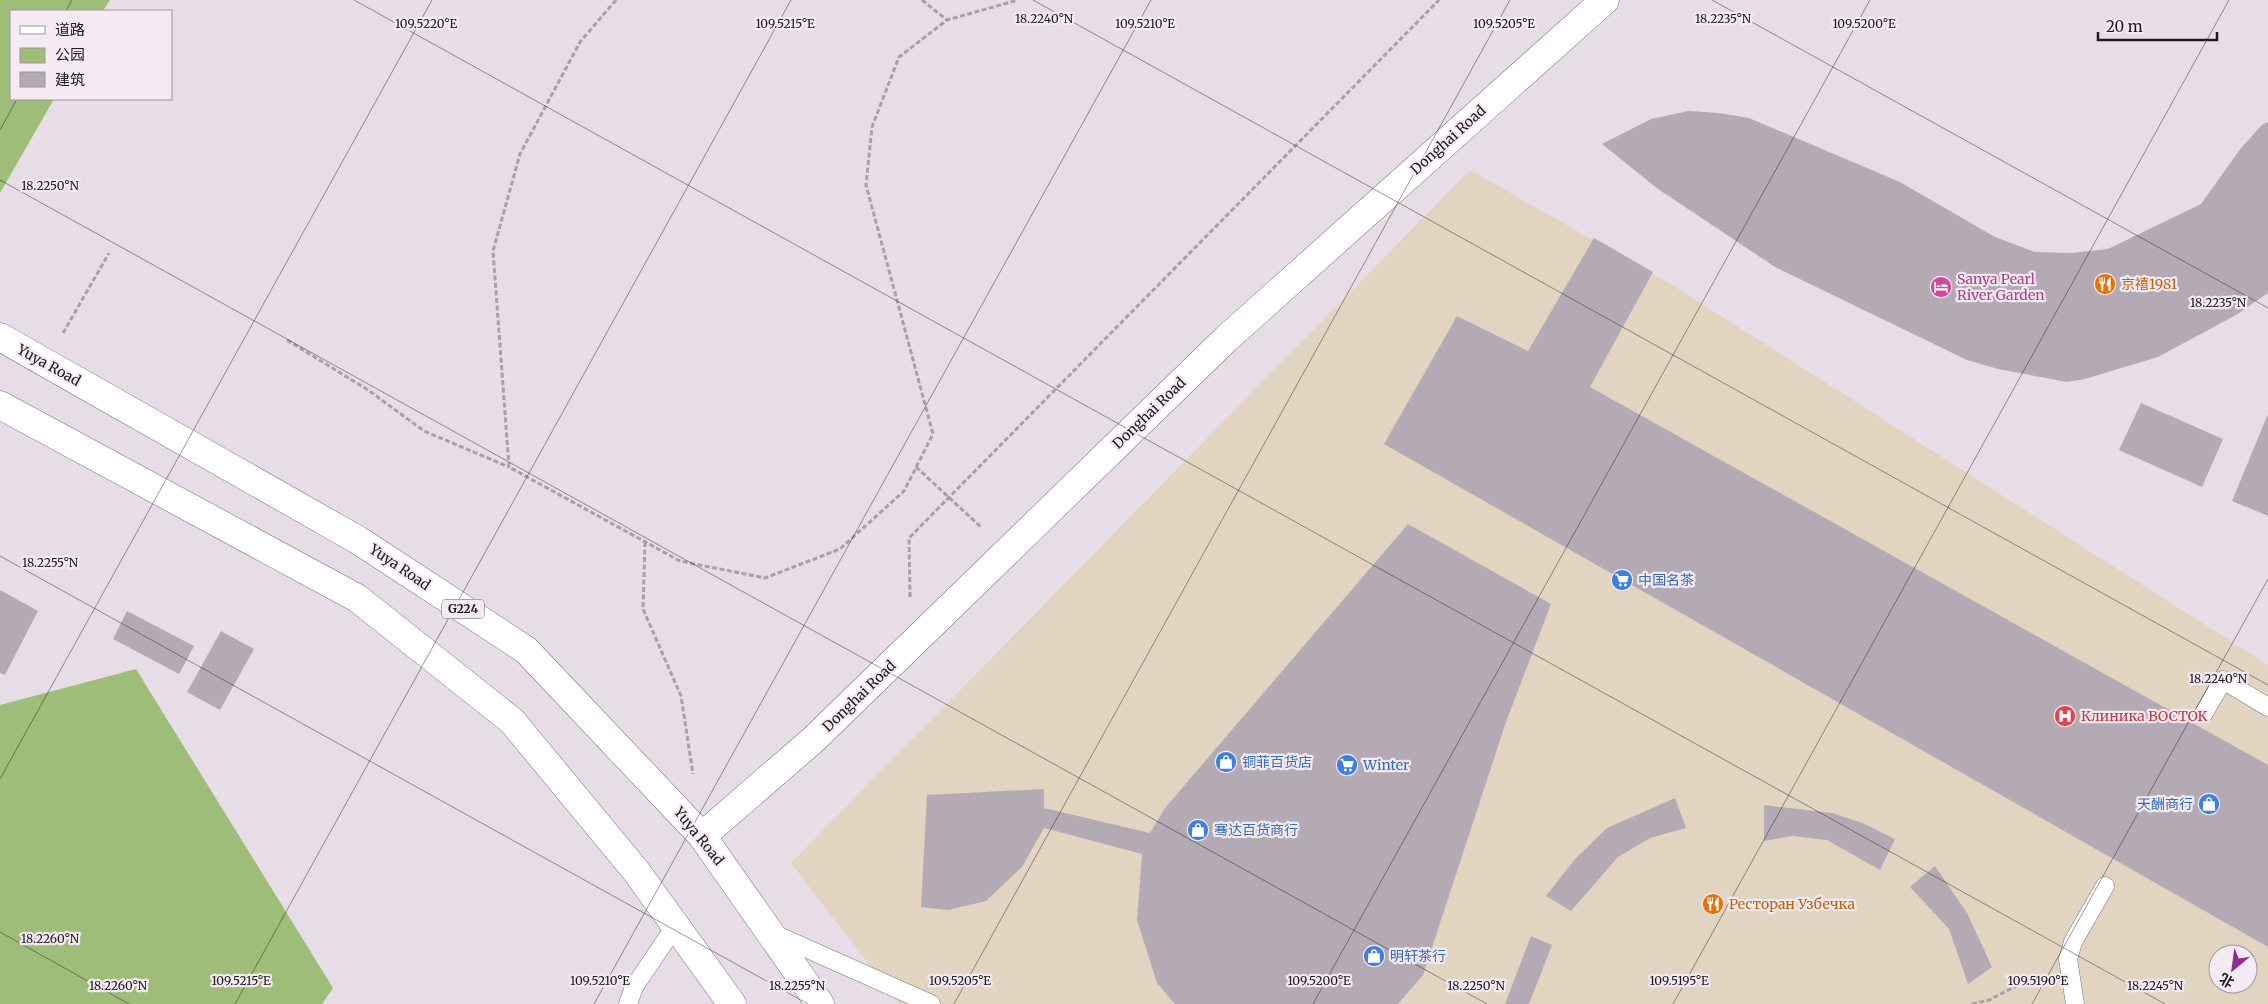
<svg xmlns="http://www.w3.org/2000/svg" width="2268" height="1004" font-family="Merriweather,'Noto Sans SC',serif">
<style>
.commercial{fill:#e1d5c1;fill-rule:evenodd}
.green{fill:#9ebd78}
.building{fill:#b4aab3}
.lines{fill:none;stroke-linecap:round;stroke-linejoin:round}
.lane-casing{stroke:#7b727b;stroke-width:19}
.street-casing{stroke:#7b727b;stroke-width:29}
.highway-casing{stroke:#7b727b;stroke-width:29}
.path{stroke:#a8a0a7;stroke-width:3;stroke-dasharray:5 2.5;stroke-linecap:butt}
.lane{stroke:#fff;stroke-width:18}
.street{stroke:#fff;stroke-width:28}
.highway{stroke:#fff;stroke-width:28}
.ticks{fill:none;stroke:#1e1a1d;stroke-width:1;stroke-opacity:0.45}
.labels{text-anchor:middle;stroke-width:4.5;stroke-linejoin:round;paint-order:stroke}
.shield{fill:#f4eaf3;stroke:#5e585d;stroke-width:1}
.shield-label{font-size:12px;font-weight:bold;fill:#1e1a1d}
.street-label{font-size:14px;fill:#1e1a1d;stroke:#f4eaf3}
.hotel-label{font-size:14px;fill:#b23c85;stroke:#f4eaf3;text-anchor:start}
.food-label{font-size:14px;fill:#c56008;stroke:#f4eaf3;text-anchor:start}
.shop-label{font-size:14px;fill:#366cbe;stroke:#f4eaf3;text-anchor:start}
.health-label{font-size:14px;fill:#be3a42;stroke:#f4eaf3;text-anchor:start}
.ticks-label{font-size:12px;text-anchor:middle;fill:#1e1a1d;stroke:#f4eaf3;stroke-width:4.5;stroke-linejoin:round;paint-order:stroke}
</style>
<rect width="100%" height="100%" fill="#e7dde6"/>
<!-- commercial -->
<path class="commercial" d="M1470,170L1674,286L2268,665V1004H899L791,863ZM2218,954H2248V984H2218Z"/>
<!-- green -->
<path class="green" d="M0,0H110L103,11H11V99H54L0,193Z
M136,669L333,988L322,1004H0V705Z"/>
<!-- building -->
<path class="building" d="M1689,111L1719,113L1749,118L1900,182L1995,237L2035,252L2072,253L2108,249L2201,204L2241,148L2262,125L2268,122V293L2236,315L2158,357L2085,379L2067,382L1998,369L1967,360L1775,267L1658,189L1602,144L1651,119Z
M1594,238L1653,272L1590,387L2268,765V947L1384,444L1457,316L1528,351Z
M2141,403L2223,439L2202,487L2119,450Z
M2268,414V516L2232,501Z
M1408,524L1551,604L1506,722L1423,975L1398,1004H1175L1157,983L1137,920L1142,854L1044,828L1022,867L986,901L948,910L921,907L927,795L1044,789V808L1150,833L1165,808Z
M0,590L38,611L5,675L0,673Z
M127,611L194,646L179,674L113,639Z
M221,631L254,649L220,710L187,692Z
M1675,798L1686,828L1650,838L1618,857L1571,911L1546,896L1575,859L1607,828Z
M1764,805L1832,813L1865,824L1895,839L1880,870L1827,840L1792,836L1764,841Z
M1935,866L1967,913L1992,967L1968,984L1949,929L1910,887Z
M1531,936L1552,945L1529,1004H1505Z"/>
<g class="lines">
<!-- lane casing -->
<g class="lane-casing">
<path id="lane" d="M2204,713L2223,680L2268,707
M772,933L931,1004
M628,1004L634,987L676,925
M2075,1004L2068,959L2073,942L2105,886"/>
</g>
<!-- street casing -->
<g class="street-casing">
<path id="street" d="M702,836L813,740L1226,339L1605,0"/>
</g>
<!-- highway casing -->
<g class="highway-casing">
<path id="highway" d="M0,337L358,540L526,650L702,836L820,1004
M0,405L357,598L512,721L636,871L732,1004"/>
</g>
<!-- path -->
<path class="path" d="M616,0L580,42L520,154L493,251L509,467L680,561L765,578L840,549L904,491L933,434L866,185L872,127L899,57L947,20L1018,0
M922,0L947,20
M63,333L109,253
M287,340L368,390L424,431L509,467
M916,467L982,528
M645,542L643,609L681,696L693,774
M910,597L909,538L1439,0
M1972,1004L1989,1000L2039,974"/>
<!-- lane -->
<use href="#lane" class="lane"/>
<!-- street -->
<use href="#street" class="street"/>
<!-- highway -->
<use href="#highway" class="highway"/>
</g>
<!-- ticks -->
<path class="ticks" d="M354,0L2165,1004M1033,0L2268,685M1712,0L2268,308M66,11L72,0M0,130L17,99M0,180L1487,1004M0,556L808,1004M0,779L432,0M0,932L129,1004M235,1004L791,0M594,1004L1151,0M954,1004L1510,0M1313,1004L1870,0M1673,1004L2229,0M2032,1004L2268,579"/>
<!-- icons -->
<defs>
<g id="restaurant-disc" transform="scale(1.125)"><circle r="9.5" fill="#e8710a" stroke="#f4eaf3"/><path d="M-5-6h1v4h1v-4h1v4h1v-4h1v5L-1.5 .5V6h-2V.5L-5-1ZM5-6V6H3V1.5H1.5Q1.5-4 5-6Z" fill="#fff"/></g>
<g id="hotel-disc" transform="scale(1.125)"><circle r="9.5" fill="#d1479c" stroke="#f4eaf3"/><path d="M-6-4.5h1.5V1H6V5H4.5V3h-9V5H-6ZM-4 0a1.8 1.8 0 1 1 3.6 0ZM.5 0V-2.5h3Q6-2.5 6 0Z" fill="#fff"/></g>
<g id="supermarket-disc" transform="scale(1.125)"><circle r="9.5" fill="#3f7fe0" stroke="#f4eaf3"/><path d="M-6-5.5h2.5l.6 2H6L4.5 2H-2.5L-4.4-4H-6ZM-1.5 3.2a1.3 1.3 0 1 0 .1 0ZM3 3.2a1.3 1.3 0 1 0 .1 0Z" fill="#fff"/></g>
<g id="hospital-disc" transform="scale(1.125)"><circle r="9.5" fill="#e0444e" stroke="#f4eaf3"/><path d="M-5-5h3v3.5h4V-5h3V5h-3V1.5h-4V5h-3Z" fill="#fff"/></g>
<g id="shop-disc" transform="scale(1.125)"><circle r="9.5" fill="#3f7fe0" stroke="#f4eaf3"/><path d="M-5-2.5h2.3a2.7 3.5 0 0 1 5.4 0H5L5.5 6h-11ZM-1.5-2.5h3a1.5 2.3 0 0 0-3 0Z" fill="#fff"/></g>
</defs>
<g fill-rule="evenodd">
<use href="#restaurant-disc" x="2105" y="284"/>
<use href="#hotel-disc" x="1941" y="287"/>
<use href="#supermarket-disc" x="1622" y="580"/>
<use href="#hospital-disc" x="2065" y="716"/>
<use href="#shop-disc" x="1226" y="762"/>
<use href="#supermarket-disc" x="1347" y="765"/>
<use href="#shop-disc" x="2209" y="804"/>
<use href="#shop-disc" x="1198" y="830"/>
<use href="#restaurant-disc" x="1713" y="904"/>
<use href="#shop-disc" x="1374" y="956"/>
</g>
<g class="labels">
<!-- shield labels -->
<rect class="shield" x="442" y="599.5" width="42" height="19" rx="4"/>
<g class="shield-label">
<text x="463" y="613">G224</text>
</g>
<!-- street labels -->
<g class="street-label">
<text transform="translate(1448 140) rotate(-42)" y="5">Donghai Road</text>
<text transform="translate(49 365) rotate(29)" y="5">Yuya Road</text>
<text transform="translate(1149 413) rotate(-44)" y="5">Donghai Road</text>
<text transform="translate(400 567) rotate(34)" y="5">Yuya Road</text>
<text transform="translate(859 696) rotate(-44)" y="5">Donghai Road</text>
<text transform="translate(699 836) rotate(51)" y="5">Yuya Road</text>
</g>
<!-- hotel labels -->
<g class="hotel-label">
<text x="1957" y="284">Sanya Pearl<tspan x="1957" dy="16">River Garden</tspan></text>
</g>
<!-- food labels -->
<g class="food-label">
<text x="2121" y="289">京禧1981</text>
<text x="1729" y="909">Ресторан Узбечка</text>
</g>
<!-- shop labels -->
<g class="shop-label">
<text x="1638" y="585">中国名茶</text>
<text x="1242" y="767">铜菲百货店</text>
<text x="1363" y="770">Winter</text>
<text x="2193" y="809" text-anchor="end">天酬商行</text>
<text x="1214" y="835">骞达百货商行</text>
<text x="1390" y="961">明轩茶行</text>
</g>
<!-- health labels -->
<g class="health-label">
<text x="2081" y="721">Клиника ВОСТОК</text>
</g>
</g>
<g class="ticks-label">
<text x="1044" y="23">18.2240°N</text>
<text x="1723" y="23">18.2235°N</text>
<text x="426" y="28">109.5220°E</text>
<text x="785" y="28">109.5215°E</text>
<text x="1145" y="28">109.5210°E</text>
<text x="1504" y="28">109.5205°E</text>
<text x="1864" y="28">109.5200°E</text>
<text x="50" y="190">18.2250°N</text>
<text x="2218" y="307">18.2235°N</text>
<text x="50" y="567">18.2255°N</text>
<text x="2218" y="683">18.2240°N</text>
<text x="50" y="943">18.2260°N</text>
<text x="241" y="985">109.5215°E</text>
<text x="600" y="985">109.5210°E</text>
<text x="960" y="985">109.5205°E</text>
<text x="1319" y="985">109.5200°E</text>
<text x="1679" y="985">109.5195°E</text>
<text x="2038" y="985">109.5190°E</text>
<text x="118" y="990">18.2260°N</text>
<text x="797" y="990">18.2255°N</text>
<text x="1476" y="990">18.2250°N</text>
<text x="2155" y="990">18.2245°N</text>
</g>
<!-- legend -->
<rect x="10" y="10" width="162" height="90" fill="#f4eaf3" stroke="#9e979d"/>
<rect x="20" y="26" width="25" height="8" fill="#ffffff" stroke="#9e979d"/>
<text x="55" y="35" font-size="15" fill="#1e1a1d">道路</text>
<rect x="20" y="48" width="25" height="15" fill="#9ebd78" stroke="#9e979d"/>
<text x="55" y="60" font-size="15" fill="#1e1a1d">公园</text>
<rect x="20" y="72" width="25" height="15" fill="#b4aab3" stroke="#9e979d"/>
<text x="55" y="85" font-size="15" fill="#1e1a1d">建筑</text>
<!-- north arrow -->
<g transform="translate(2233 969) rotate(209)"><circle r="24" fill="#f4eaf3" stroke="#9e979d"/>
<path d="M0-4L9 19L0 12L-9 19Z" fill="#902d95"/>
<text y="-8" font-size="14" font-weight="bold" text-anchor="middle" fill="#1e1a1d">北</text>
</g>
<!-- scale -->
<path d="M2098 32v8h119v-8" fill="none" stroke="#1e1a1d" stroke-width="2.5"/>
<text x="2106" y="32" font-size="15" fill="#1e1a1d" stroke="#f4eaf3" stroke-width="4" paint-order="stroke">20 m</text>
</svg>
